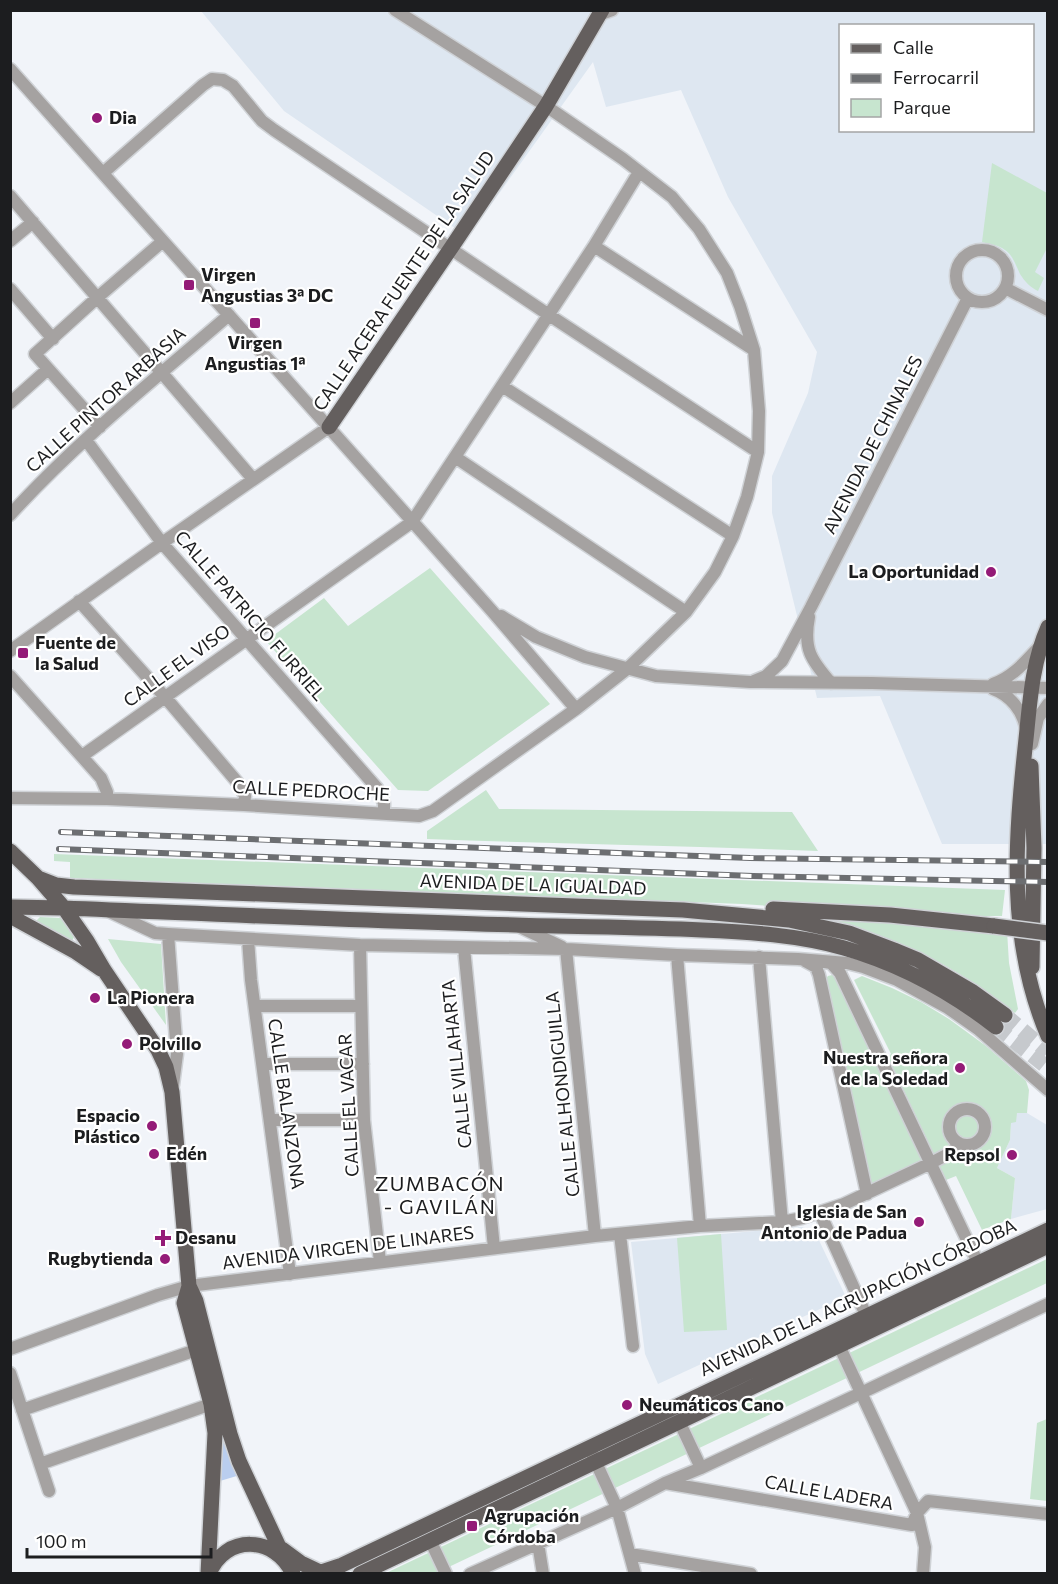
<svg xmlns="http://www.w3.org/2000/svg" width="1058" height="1584" font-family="Commissioner,sans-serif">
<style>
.built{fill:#dee7f1;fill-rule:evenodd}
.green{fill:#c7e5cf}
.water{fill:#baceef}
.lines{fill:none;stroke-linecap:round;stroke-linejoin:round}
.major-tunnel{stroke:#c6c9cd;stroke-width:15;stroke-dasharray:15 8;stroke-linecap:butt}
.minor-casing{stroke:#cfd2d6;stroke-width:15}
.major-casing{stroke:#cfd2d6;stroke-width:18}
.minor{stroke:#a5a2a1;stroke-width:12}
.major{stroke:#645f5e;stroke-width:15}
.rail-casing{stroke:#6c6e71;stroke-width:6}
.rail{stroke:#fff;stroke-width:4;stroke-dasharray:11;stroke-linecap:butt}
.major-bridge-casing{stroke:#cfd2d6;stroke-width:18;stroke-linecap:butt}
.major-bridge{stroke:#645f5e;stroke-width:15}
.poi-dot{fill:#941b77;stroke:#fff;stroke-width:2}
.labels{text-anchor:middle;stroke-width:4.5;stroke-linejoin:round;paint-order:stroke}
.poi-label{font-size:18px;font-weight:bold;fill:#1c1d1f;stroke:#fff;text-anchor:start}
.street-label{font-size:18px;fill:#1c1d1f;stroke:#fff}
.neighbourhood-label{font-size:20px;letter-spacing:1.5px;fill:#1c1d1f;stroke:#fff}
</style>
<rect width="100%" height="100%" fill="#f1f4f9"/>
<!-- built -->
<path class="built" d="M201,11H1047V844H942L880,696L817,698L772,513V476L808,393L817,352L728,197L681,90L606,107L593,62L468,237L284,111ZM840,26H1032V130H840Z
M1017,1113H1027L1047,1125V1209L1011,1219L1015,1178L997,1168L1010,1140L1011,1122Z
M802,1227L810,1229L816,1234L846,1297L658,1384L645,1354L631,1242Z"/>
<!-- green -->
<path class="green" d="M992,163L1047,193V248L1035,272L1044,278L1038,291C1030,287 1025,282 1020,274C1016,266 1013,255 1005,250C999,245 989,244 982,242Z
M430,568L550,704L428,791L398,790L266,641L324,598L348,626Z
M486,790L499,809L792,812L818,851C688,846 557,844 427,839V831Z
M54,854L1005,890L1002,916H987L986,922L742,904L70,878V862L54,861Z
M808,916L1007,931L1009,963L1018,1009L1015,1013C1001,1003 988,992 974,983C924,950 866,928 808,916Z
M40,917L61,918L74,937L71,943L37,924L36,921Z
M108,939L161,944L166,1025L121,962Z
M832,975L835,978L922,1159L921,1162L875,1183H872L869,1181L826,983V978L828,976Z
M862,976L892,988L921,1002L949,1019L986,1046L1026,1081L1029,1090L1027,1113H1017L1016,1122L1011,1123L1010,1140L997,1168L1015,1178L1011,1219L982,1230L956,1176L946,1180L888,1057L891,1054L854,980Z
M721,1234L727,1330L684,1332L677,1238Z
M1047,1259V1283L436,1573L384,1574Z
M1047,1419V1501L1030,1499L1037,1423Z"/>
<!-- water -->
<path class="water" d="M220,1418L240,1475L220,1481L221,1455H223L220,1442Z"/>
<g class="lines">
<!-- major-tunnel -->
<path class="major-tunnel" d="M1005,1015L1048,1052
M996,1027L1048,1068"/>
<!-- minor casing -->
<g class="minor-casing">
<path id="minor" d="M601,14L612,10
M10,69L492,611L576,709
M103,173L203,85L212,79L223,80L233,86L262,121L274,130L549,315L758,452
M10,196L253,479
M10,241L33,222
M594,246L754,350
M956 276a26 26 0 1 1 52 0a26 26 0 1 1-52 0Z
M1005,288L1048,310
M10,289L53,339
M502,386L733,536
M10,403L48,369
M100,427L35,354L98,297L163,241
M86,440L162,543L377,788L384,803V814
M455,457L686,612
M10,515C76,442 155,379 229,315
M79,601L165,697L238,783L245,796L244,805
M501,616L536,637L585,657L656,676L750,682L872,683L1048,688
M809,617C803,649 811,660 831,683
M10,651L162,543L329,427
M10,676L101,778L107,792V799
M754,681L766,676L782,661L811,607L968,298
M993,684C1013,677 1025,662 1040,646
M993,689C1010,695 1023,711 1026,729
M1032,744L1038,718L1048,704
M82,756L412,522L594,246L639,172
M10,798L107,799L244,805L419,816L433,811L576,709L627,669L686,612L715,572L733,536L747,497L758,452L759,411L754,350L740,306L727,273L699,229L672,197L623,159L546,106L395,10
M108,911L155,933L168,934L360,945L566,949L677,955L798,959L847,963L863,967L897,980L948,1008L978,1029L1048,1090
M518,926L562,947
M168,934L177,1054L173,1085
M248,939L251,980L290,1274
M360,945L364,1120L380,1262
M464,948L494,1248
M566,949L595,1236
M677,955L700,1226
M759,957L782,1222
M805,961L816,967L819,975L867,1194
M825,962L831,963L840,973L978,1263
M255,1006H361
M263,1064H363
M949 1127a18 18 0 1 1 36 0a18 18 0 1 1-36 0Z
M270,1120H364
M820,1213L870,1324
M620,1234L633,1346
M836,1339L917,1513L925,1547L923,1574
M10,1349L158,1295L189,1286L595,1236L700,1226L782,1222L802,1218L844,1204L931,1163L952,1152L959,1143
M10,1373L49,1491
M22,1410L196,1350
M679,1421L701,1468
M592,1454L617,1508L635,1574
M40,1464L211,1404
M665,1483L912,1525L917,1513L928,1501L1048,1514
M430,1540L446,1574
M538,1543L543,1574
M630,1554L751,1574
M470,1574L617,1508L665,1483L701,1468L861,1393L1048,1304"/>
</g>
<!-- major casing -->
<g class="major-casing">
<path id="major" d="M329,427L451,248L546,106L602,10
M1048,627C1032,663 1030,701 1026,739C1015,840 1007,940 1048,1036
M1031,766L1034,848L1032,967
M10,851L38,878L64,908L87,941L104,970L158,1050L166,1067L172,1092L189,1286L184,1303L211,1404L215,1433L208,1574
M38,878L56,885L74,887L683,910L789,920L849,933L894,950L918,960L973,992L1005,1015
M10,907L64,908C214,914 364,921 515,925C577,927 639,927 702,930C750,932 798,935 844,948C900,964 951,992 996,1027
M773,909L890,915L994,926
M10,916L76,952L101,969
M189,1286L196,1301L230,1434L239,1461L286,1562
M282,1549L301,1563L320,1572
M209,1574C225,1534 275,1535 293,1574
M315,1574L342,1565L1048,1230
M360,1574L1048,1246"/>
</g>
<!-- minor -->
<use href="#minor" class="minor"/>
<!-- major -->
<use href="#major" class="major"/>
<!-- rail casing -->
<g class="rail-casing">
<path id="rail" d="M61,832L750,858L1048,862
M59,849L753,876L1048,882"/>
</g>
<!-- rail -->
<use href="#rail" class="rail"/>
<!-- major-bridge casing -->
<g class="major-bridge-casing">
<path id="major-bridge" d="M994,926L1048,933"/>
</g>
<!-- major-bridge -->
<use href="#major-bridge" class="major-bridge"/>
</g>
<!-- markers -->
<g class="poi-dot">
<circle cx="97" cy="118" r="6"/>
<rect x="183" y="279" width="12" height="12" rx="3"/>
<rect x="249" y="317" width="12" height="12" rx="3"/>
<circle cx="991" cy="572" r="6"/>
<rect x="17" y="647" width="12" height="12" rx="3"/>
<circle cx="95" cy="998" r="6"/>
<circle cx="127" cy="1044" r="6"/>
<circle cx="960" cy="1068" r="6"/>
<circle cx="152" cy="1126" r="6"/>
<circle cx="154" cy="1154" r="6"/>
<circle cx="1012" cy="1155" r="6"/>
<circle cx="919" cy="1222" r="6"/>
<path d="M160 1229h6v6h6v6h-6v6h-6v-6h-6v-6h6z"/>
<circle cx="165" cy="1259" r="6"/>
<circle cx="627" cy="1405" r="6"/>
<rect x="466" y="1520" width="12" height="12" rx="3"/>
</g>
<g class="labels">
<!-- poi labels -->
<g class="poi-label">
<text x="109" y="124">Dia</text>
<text x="201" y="281">Virgen<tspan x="201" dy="21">Angustias 3ª DC</tspan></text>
<text x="255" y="349" text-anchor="middle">Virgen<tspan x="255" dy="21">Angustias 1ª</tspan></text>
<text x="979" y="578" text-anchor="end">La Oportunidad</text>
<text x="35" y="649">Fuente de<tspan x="35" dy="21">la Salud</tspan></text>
<text x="107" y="1004">La Pionera</text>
<text x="139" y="1050">Polvillo</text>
<text x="948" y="1064" text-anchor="end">Nuestra señora<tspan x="948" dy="21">de la Soledad</tspan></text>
<text x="140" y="1122" text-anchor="end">Espacio<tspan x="140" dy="21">Plástico</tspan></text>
<text x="166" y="1160">Edén</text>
<text x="1000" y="1161" text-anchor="end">Repsol</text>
<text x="907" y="1218" text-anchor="end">Iglesia de San<tspan x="907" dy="21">Antonio de Padua</tspan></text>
<text x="175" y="1244">Desanu</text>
<text x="153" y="1265" text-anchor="end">Rugbytienda</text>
<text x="639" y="1411">Neumáticos Cano</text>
<text x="484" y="1522">Agrupación<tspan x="484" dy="21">Córdoba</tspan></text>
</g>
<!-- street labels -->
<g class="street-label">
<text transform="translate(404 281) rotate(-56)" y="6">CALLE ACERA FUENTE DE LA SALUD</text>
<text transform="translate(106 400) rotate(-42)" y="6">CALLE PINTOR ARBASIA</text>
<text transform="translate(873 445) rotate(-63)" y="6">AVENIDA DE CHINALES</text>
<text transform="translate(250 616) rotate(49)" y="6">CALLE PATRICIO FURRIEL</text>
<text transform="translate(177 666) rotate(-36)" y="6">CALLE EL VISO</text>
<text transform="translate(311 791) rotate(3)" y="6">CALLE PEDROCHE</text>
<text transform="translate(533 885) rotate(2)" y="6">AVENIDA DE LA IGUALDAD</text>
<text transform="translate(457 1064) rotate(-96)" y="6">CALLE VILLAHARTA</text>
<text transform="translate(563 1094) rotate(-96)" y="6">CALLE ALHONDIGUILLA</text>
<text transform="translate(286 1104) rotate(82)" y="6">CALLE BALANZONA</text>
<text transform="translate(349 1105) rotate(-93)" y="6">CALLE EL VACAR</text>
<text transform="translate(348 1248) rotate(-7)" y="6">AVENIDA VIRGEN DE LINARES</text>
<text transform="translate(858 1298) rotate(-25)" y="6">AVENIDA DE LA AGRUPACIÓN CÓRDOBA</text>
<text transform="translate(829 1493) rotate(10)" y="6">CALLE LADERA</text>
</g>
<!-- neighbourhood labels -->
<g class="neighbourhood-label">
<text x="440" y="1191">ZUMBACÓN<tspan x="440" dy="23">- GAVILÁN</tspan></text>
</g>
</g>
<!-- border -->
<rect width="1058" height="1584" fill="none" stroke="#1c1d1f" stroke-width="24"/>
<!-- legend -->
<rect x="839" y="24" width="195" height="108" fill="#ffffff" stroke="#a4a5a5" stroke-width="1.5"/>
<rect x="851" y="44" width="30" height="9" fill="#645f5e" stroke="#a4a5a5" stroke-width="1.5"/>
<text x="893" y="54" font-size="18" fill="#1c1d1f">Calle</text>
<rect x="851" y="74" width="30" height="9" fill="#6c6e71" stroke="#a4a5a5" stroke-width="1.5"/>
<text x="893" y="84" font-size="18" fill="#1c1d1f">Ferrocarril</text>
<rect x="851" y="99" width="30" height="18" fill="#c7e5cf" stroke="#a4a5a5" stroke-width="1.5"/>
<text x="893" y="114" font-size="18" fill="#1c1d1f">Parque</text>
<!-- scale -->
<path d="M27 1548v9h184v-9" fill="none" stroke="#1c1d1f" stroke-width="3"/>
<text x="36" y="1548" font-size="18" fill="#1c1d1f" stroke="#ffffff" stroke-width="4.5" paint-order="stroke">100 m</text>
</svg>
